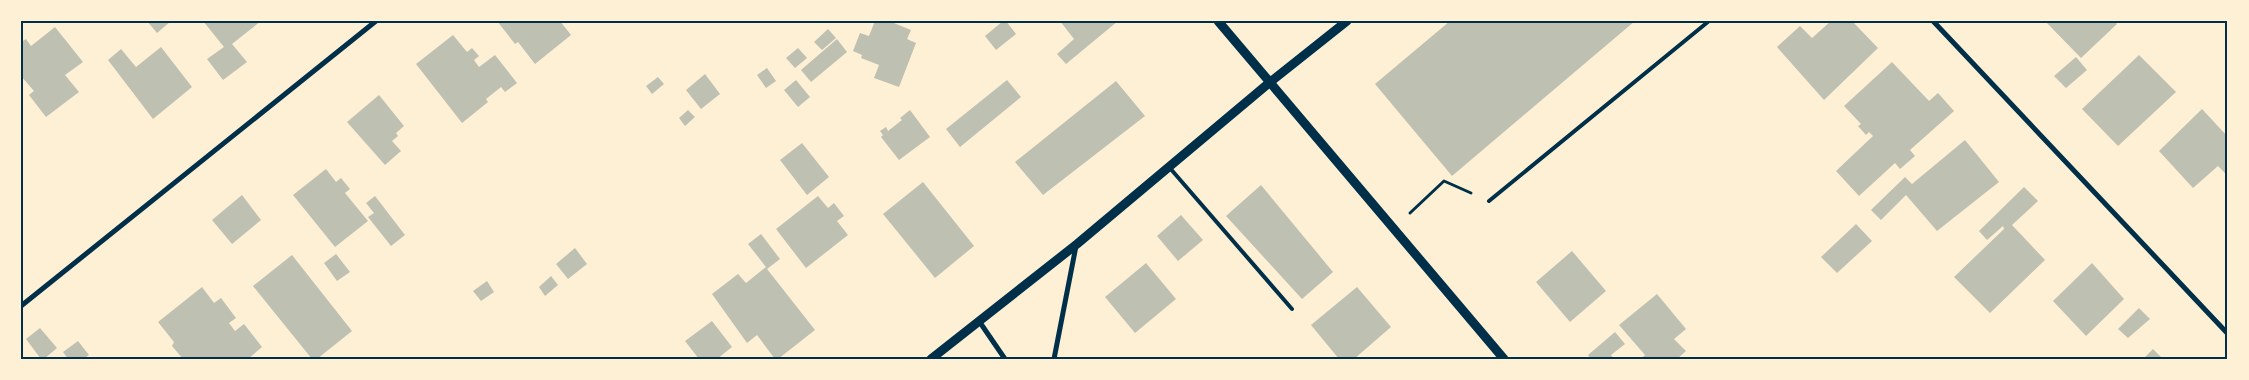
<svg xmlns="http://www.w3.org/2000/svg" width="2249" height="380" font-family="'IBM Plex Sans',sans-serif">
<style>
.building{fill:#bec0b2}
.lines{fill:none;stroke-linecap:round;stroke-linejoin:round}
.path{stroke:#003049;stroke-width:3}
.service{stroke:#003049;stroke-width:4}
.minor{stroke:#003049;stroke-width:5}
.tertiary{stroke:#003049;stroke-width:9}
.neatline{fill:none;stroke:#003049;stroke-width:2}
</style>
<rect width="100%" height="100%" fill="#fdf0d5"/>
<!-- building -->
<path class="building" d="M147,21H171L157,33Z
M203,21H261L232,44L247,62L223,80L207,59L224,47Z
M497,21H560L571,35L535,64L518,42L515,44Z
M875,21H889L911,30L907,39L916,43L899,87L874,78L879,65L861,58L862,55L853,51L860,33L869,36Z
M1003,21H1006L1016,34L996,50L985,36Z
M1060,21H1118L1066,64L1057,54L1074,39Z
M1450,21H1635L1452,176L1375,84Z
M1831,21H1852L1878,48L1824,100L1777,47L1800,26L1812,38Z
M2045,21H2114L2117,24L2081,58Z
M55,27L83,62L65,75L79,92L46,117L29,95L34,91L21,76V42L26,39L31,46Z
M828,29L836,38L822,50L814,42Z
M453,35L467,52L472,48L479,56L474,60L479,67L495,55L517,83L505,92L501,87L486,99L488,102L462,123L416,64Z
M837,39L847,52L811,82L801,70Z
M161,47L192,87L153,119L108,60L121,49L136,67Z
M798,48L807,58L795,68L786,58Z
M2139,55L2176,92L2118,146L2082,109Z
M2076,57L2087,70L2066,88L2054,76Z
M1892,62L1929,101L1938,93L1954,111L1910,150L1915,156L1900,169L1895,163L1859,196L1836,171L1873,136L1869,132L1866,135L1858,126L1861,124L1844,106Z
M767,68L776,81L766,88L757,75Z
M705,74L720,94L701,109L686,90Z
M658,77L664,84L652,94L646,86Z
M796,80L810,97L798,107L784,90Z
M1007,80L1021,97L960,147L946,129Z
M1116,81L1145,116L1043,195L1015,162Z
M379,95L404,126L396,133L398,136L392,141L401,151L385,165L347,122Z
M2202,109L2228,137V176L2218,166L2193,188L2159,151Z
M688,110L695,117L685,126L679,118Z
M910,110L930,137L899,160L881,137L883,135L880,131L886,127L888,131L902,120L900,118Z
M1965,140L1999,182L1937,231L1906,195L1881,220L1871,210L1905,177L1912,184Z
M802,143L829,177L807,195L780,160Z
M326,169L336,182L341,178L350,189L345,193L368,221L335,247L293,195Z
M923,182L974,246L935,278L883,214Z
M1261,185L1333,272L1302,299L1226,216Z
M2024,187L2038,201L2012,225L2045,260L1990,313L1954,277L2004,229L2003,226L1987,240L1979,231Z
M242,195L261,220L232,244L212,220Z
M375,196L405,235L391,246L368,217L374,213L366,203Z
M818,196L828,208L834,203L844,216L837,221L848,235L806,268L776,229Z
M1181,215L1203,240L1178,261L1157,236Z
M1856,224L1872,241L1837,273L1821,257Z
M761,234L780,259L767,269L815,330L778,359H775L757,335L747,343L712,294L738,274L746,283L766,267L748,244Z
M575,248L587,264L568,279L556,264Z
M1572,251L1606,291L1570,322L1536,282Z
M336,254L350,272L337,281L324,263Z
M292,255L352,331L317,359H312L253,286Z
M1146,263L1176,299L1135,333L1105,297Z
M2092,263L2124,299L2086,336L2053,301Z
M551,276L558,285L545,296L539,287Z
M487,281L494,292L481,301L473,291Z
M202,287L214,303L221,298L236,318L229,323L235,331L244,324L262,347L248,359H183L172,346L174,342L158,322Z
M1357,287L1391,327L1354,359H1339L1311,325Z
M1657,294L1686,329L1674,339L1686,351L1677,359H1641L1645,355L1619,325Z
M2139,308L2150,319L2128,338L2118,329Z
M712,321L732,347L717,359H699L685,341Z
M40,328L57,348L44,359H41L26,339Z
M1615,332L1625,344L1611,355L1614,359H1591L1588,355Z
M78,341L89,355L83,359H68L63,352Z
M2153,349L2163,359H2143Z"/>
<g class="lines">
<!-- path -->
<path class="path" d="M1410,213L1444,181L1471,193"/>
<!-- service -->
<path class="service" d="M1169,167L1292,309
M1489,201L1709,21"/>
<!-- minor -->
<path class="minor" d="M1933,21L2228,334
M21,306L376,21
M979,321L1005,359
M1054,359L1076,246"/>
<!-- tertiary -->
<path class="tertiary" d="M1218,21L1504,359
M931,359L1077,244L1269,83L1347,21"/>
</g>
<!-- border -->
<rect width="2249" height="380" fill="none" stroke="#fdf0d5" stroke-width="45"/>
<rect x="22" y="22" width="2204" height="336" class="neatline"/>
</svg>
